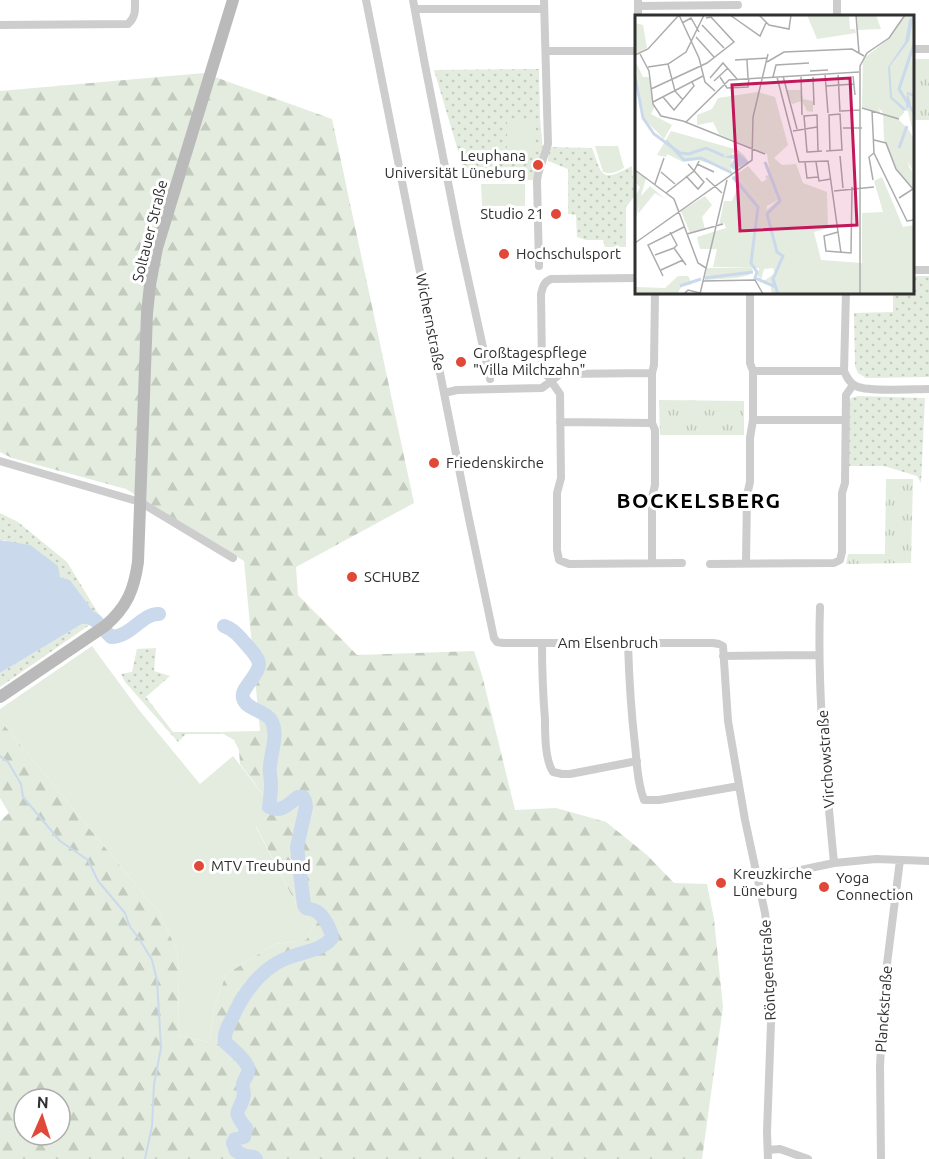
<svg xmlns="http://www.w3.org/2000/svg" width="929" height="1159" font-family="Ubuntu,sans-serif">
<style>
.grass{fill:url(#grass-dots)}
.forest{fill:url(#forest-firs);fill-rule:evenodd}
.park{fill:url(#park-tufts)}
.garden{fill:#e3ecde}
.water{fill:#cbd9ec}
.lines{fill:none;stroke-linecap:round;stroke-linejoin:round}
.stream{stroke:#cbd9ec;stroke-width:2}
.river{stroke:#cbd9ec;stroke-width:14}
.street{stroke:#cdcdcd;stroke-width:8}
.secondary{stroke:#bababa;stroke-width:12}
.poi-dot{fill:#e14838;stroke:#fff;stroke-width:2}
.labels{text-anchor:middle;stroke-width:6;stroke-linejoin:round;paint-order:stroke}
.poi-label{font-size:15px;fill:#303030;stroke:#fff;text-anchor:start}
.street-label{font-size:15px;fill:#303030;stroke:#fff}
.district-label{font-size:21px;font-weight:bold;letter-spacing:1.5px;fill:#000;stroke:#fff}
.inset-river{fill:none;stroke:#cbd9ec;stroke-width:3}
.inset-road{fill:none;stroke:#acacac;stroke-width:1.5}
.view{fill:#c2185b;fill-opacity:0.15;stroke:#c2185b;stroke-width:3}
.inset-edge{fill:none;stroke:#303030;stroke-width:3}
</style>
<defs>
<pattern id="grass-dots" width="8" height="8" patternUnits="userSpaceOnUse" patternTransform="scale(1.5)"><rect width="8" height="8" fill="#e3ecde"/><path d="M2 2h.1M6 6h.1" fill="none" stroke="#c3cbbf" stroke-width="1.8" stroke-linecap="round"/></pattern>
<pattern id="forest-firs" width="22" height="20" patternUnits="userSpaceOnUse" patternTransform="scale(1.5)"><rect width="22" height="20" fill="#e3ecde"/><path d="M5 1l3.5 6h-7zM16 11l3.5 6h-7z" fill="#c3cbbf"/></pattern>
<pattern id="park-tufts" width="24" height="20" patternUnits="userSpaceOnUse" patternTransform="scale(1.5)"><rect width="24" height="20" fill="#e3ecde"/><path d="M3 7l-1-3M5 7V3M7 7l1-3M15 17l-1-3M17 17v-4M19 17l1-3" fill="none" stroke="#c3cbbf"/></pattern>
</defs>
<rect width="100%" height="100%" fill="#fff"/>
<!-- grass -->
<path class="grass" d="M539,69L540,118L543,150L536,180L467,181L434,70Z
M549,147L592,148C603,178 601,182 632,166L634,197L626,207V247H605L603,240H586L577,237L576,215L568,214V169L548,161Z
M913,276H929V377L866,378L858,373L855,366L854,313L893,312V293L912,292Z
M858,396L925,398L921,483L917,476L884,466H848L849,404L851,398Z
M0,513L18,522L67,562L101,618L99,619L70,580L60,577L5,540H0Z
M82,624H91L0,687V673Z
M156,648L154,671L170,676L146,697L173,732H220L223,734H186L178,742L125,682L121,674L132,672L137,649Z"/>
<!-- forest -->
<path class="forest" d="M204,73L332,119L414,503L296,567L298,595L357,655L474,651L482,675L515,810L556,808L606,822L647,855L674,883L707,884L714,919L723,1007L702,1159H0V821L9,813L0,798V720L160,914L177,950L179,972L178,1036L210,1042L214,1008L226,974L275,944L306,940L314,926L297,906L256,826L267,800L240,764L239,750L234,740L220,732L260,731L244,561L126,489L12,458L0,452V91ZM24,1099H60V1135H24Z"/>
<!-- park -->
<path class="park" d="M913,59H929V120H913Z
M659,400L744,401V435H660Z
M886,479H913L911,563L846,564L848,554H885Z"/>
<!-- garden -->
<path class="garden" d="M507,118L536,119L535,149H507Z
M595,146H618L624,168C616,172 612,175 603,172Z
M481,184H525V206H482Z
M92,646L139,710L200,784L233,756L267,800L270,815L256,827L297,906L314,926L306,940L275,944L226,974L214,1008L210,1042L178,1036L179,972L177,950L160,914L0,720V709Z
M425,930L427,941L395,945L394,933Z"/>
<!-- water -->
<path class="water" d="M0,540L30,545L58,566L60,577L70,580L99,619L91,624H82L0,673Z"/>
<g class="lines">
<!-- stream -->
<path class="stream" d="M0,756L8,762L21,784L23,797L60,841L88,860L98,881L125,913L130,927L138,937L152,960L157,980L161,1048L154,1084L152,1126L145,1159"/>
<!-- river -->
<path class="river" d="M81,612L96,621L111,637C131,637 142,613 159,614
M224,626C233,629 239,636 245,643C266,666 261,665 245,689C243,693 242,693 243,698C246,710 265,710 271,720C279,733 271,752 270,766C269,772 271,778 271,784C271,792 270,800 269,807C282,813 288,804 298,797H303L305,801L306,807L297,847L304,905L306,908C309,909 313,909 316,911C324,916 331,929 332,938C321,951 305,951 290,957C264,966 247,988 235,1012C231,1022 223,1032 225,1042C232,1049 244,1057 248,1067C250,1074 244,1078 243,1084C242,1088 244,1091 244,1094C242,1113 229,1107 246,1128L244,1137L235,1139L233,1143L236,1151L245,1156L254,1157L256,1159"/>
<!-- street -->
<path class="street" d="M366,0L468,514L494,638L497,642L503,643H713L719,644L723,646L728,721L745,820L765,913L769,945L772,996L767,1132L768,1159
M413,0L425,65L458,233L490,379
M638,0V16
M837,0V16
M638,6L738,5
M415,9H544
M0,25L128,24C136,17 135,10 135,0
M912,49H929
M546,51H636
M539,266L537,181L538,174L548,144L544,0
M912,270H929
M636,278L551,279C544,282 543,286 541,294L542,368L560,394L561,478L557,493V550L559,560L569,564L682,563
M846,292L844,371C847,377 849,383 856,386C866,392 914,389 929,389
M753,371H844
M444,393L457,390L542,388L560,374L652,373
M753,420H845
M560,422L652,423
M0,461L140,502L233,558
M652,563V497L655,485V430L652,423V373L654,365L655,292
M746,563L747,495L750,482V438L753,420V371L750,363V292
M710,564L834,563L840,560L842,552V493L845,483L846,395L853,385
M820,607C817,693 826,778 834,863
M542,643C542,669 543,695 545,720C545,735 545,760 553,772L562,774H570L637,761
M628,643C629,677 631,711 635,745C637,763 637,782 644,800H659L739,786
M723,656L819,655
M758,879L834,863L876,859L929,861
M768,1150L780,1149L808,1159
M881,1159L880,1067L884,988L900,860"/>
<!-- secondary -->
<path class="secondary" d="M0,697L105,626C127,607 134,590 138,562L147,313L150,285L157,248L233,0"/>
</g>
<!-- markers -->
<g class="poi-dot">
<circle cx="538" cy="165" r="6"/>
<circle cx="556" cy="214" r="6"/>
<circle cx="504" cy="254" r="6"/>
<circle cx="461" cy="362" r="6"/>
<circle cx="434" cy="463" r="6"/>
<circle cx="352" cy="577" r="6"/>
<circle cx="199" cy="866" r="6"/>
<circle cx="721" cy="883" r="6"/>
<circle cx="824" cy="887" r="6"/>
</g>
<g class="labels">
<!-- poi labels -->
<g class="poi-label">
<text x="526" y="161" text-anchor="end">Leuphana<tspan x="526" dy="17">Universität Lüneburg</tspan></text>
<text x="544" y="219" text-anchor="end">Studio 21</text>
<text x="516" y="259">Hochschulsport</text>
<text x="473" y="358">Großtagespflege<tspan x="473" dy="17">"Villa Milchzahn"</tspan></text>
<text x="446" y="468">Friedenskirche</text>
<text x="364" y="582">SCHUBZ</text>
<text x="211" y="871">MTV Treubund</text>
<text x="733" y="879">Kreuzkirche<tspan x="733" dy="17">Lüneburg</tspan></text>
<text x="836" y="883">Yoga<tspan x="836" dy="17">Connection</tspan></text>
</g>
<!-- street labels -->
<g class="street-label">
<text transform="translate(150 231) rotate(-76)" y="5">Soltauer Straße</text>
<text transform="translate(430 322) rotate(79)" y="5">Wichernstraße</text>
<text x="608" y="648">Am Elsenbruch</text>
<text transform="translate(826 759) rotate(-94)" y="5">Virchowstraße</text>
<text transform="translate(768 970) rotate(-93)" y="5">Röntgenstraße</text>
<text transform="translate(884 1009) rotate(-86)" y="5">Planckstraße</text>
</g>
<!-- district labels -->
<g class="district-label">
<text x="699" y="508">BOCKELSBERG</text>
</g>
</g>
<!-- overview -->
<g transform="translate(635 15)">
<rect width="279" height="279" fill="#fff"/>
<path d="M0,46L8,62H14L19,93L16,99L37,110L29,124L9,104ZM152,75H166L168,84L178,86V97L172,96L167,86L157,89ZM36,116L103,135L109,140L114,147L104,138H97L96,161L94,155L63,145L48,147L32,139L31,142L22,140ZM0,156L11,163L6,181L15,171L30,184L20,178L3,199L5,185L0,209V182L5,172L0,167ZM72,253H117L118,254L114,260L101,263L70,265Z" fill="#e3ecde"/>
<path d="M271,0H278L269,98L263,104L274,115L268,119L274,152L279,159V175L261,153L249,126L248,98L244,93L245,98L227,92L228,44L251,26ZM0,8L8,10L12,33L0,39ZM123,77L140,82L153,130L139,143L147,150L161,149L168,168L192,177L193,213L179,217L186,245L227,248V198L248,197L239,166L247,162L268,212L279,210V279H137L135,267L129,266L140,258L138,253L129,254L126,265L119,255L124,256V253L78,252L82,234H65L62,222L91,213L89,208L84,210L89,186H97L103,172L97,162L101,160L123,184L127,199L143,185L130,161L135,160L132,139L84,119L78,107L62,110V100L77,94L83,83ZM43,261H53L57,269L47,271L42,279H0V272L30,273Z" fill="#e3ecde"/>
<path d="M172,0H214L215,14H220L221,18L182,24ZM273,0H279V122L273,96L263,95L249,77L253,42Z" fill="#e3ecde"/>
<path d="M222,0H241L246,14L223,15ZM274,115L279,124V159L266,133L268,119ZM113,151L127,167L132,164L143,185L132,191L131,200L126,199L123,184L101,160ZM70,181L77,190L67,202L70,214L55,218L46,196Z" fill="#e3ecde"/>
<path d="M279,0L274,26L255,51L257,82L271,94L272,77L279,79V83L273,79L276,89L269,96L255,83L253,52L270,27L274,5ZM104,138L114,147L99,155L95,151L99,144L89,142Z" fill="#cbd9ec"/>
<path class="inset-river" d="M279,29L264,74L279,98M0,60L8,103L19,119L45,138L54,139L71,133L89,141M31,126L49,145L66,143L97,158M264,133L272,111M130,147L145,186L132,199L142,237L148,241L138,264L143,279M98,162L123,192L116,248L122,257L120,263L141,272M70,263L118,257M45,271L66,264"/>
<path class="inset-road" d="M44,0L64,43L70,67L80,76M95,0L125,21L131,8M124,0L134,10L154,14L156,0M221,0L224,38M47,8L56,3L64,17M67,10L89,33M61,22L79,42M5,39L14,56L18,89L26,101L48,106L130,139M0,40L13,34L44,0M100,45L132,43M112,45L113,63M132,47L149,37L217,34L229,41M33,49L40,76L48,85M13,52L33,49L51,37L69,0M175,56L193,55M203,58L205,97M190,59L193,98M166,60L167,100M148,61L162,114M218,61L220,80M85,62L92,73L113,72L114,63M138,62L141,50L174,48M142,62L164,147L193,146L206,238M178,62L179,90M75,63L88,48L102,64M79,66L93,53M191,71L219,69M16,74L72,48L99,27L76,2L71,3M28,82L39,95L59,71L57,67M18,87L68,61M227,93L264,104M206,96L225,95M237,96L239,138L272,206L279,205M51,107L94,65L224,57M208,113H227M158,116L182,112M239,125L251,128L261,154L278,174L264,183M183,136L182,100L169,101L172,137H173L187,136M191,136L206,135H207L205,99L194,100L195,136M205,141L208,173M170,147L172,163L183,162M181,147L184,166L196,164M62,149L79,157M0,155L39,184L63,248L71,253M26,157L40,169M51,161L63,174L69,167L53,149M71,163L87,178M238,165L234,142L239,138M20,169L29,143M199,176L239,172M31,178L59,156L64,146M35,217L42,230L39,233L51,250M203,217L189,221L191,236L216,238L217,172M52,219L88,209M0,228L117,145L118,102L133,39M20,240L39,233M26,255L48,245M28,261L13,230L49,212M68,266L120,265L128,279M49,279L53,275L65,278M65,279L92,165M225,279V51L232,38L254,23L270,0"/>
<path class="view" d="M215,63L222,210L105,216L97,70Z"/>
<rect width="279" height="279" class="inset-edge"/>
</g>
<!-- north arrow -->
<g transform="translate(42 1117) rotate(3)"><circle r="28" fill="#ffffff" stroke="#acacac" stroke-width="1.5"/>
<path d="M0-4.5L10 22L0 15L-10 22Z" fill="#e14838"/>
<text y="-9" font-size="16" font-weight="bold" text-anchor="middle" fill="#303030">N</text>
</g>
</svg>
